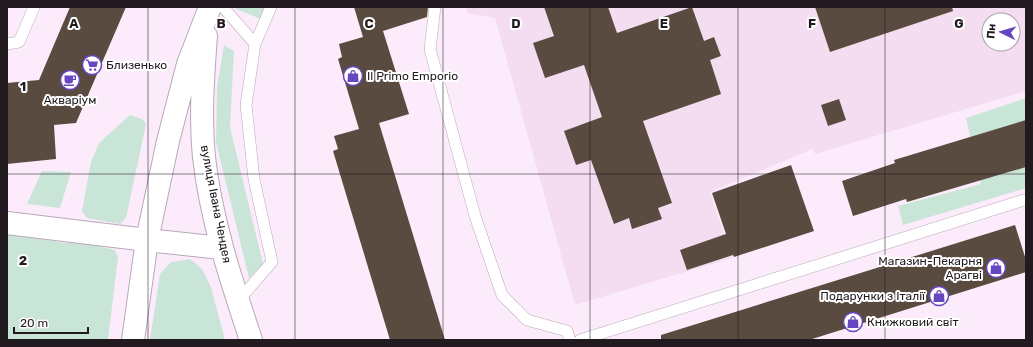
<svg xmlns="http://www.w3.org/2000/svg" width="1033" height="347" font-family="Rubik,sans-serif">
<style>
.built{fill:#f4ddf1;fill-rule:evenodd}
.green{fill:#c9e5d7}
.building{fill:#594b40}
.lines{fill:none;stroke-linecap:round;stroke-linejoin:round}
.lane-casing{stroke:#b8a9b7;stroke-width:12}
.street-casing{stroke:#b8a9b7;stroke-width:24}
.secondary-casing{stroke:#b8a9b7;stroke-width:24}
.lane{stroke:#fff;stroke-width:11}
.street{stroke:#fff;stroke-width:22}
.secondary{stroke:#fff;stroke-width:22}
.grid{fill:none;stroke:#211b20;stroke-width:1;stroke-opacity:0.55}
.labels{text-anchor:middle;stroke-width:4;stroke-linejoin:round;paint-order:stroke}
.poi-label{font-size:12px;fill:#211b20;stroke:#fff;text-anchor:start}
.street-label{font-size:12px;fill:#211b20;stroke:#fff}
.grid-label{font-size:13px;text-anchor:middle;font-weight:bold;fill:#211b20;stroke:#fff;stroke-width:4;stroke-linejoin:round;paint-order:stroke}
</style>
<rect width="100%" height="100%" fill="#fcecfb"/>
<!-- built -->
<path class="built" d="M467,7H1026V91L815,154L813,149L710,192L732,258L575,305L495,18L466,13ZM989,20H1013V44H989Z"/>
<!-- green -->
<path class="green" d="M237,7H266L261,19L236,9Z
M224,45L234,51L230,127L263,264L249,278L216,142L217,87Z
M1026,98V188L903,225L898,206L981,184L966,118Z
M130,115L142,119L146,124L126,218L120,224L87,218L82,211L91,162L99,143Z
M42,171L71,172L60,208L27,204Z
M7,234L66,243L72,240L115,250L118,257L108,340H7Z
M190,259L202,269L211,287L225,340H150L160,274L171,262Z"/>
<!-- building -->
<path class="building" d="M70,7H126L76,123L54,125L56,159L7,164V83L39,80Z
M354,7H428L427,17L383,31L409,114L379,123L445,340H390L333,151L338,149L334,136L359,129L338,59L342,57L339,44L363,37Z
M544,7H608L617,33L692,7L704,41L714,37L721,56L710,60L721,94L643,121L672,203L658,208L662,219L632,229L629,218L614,224L591,160L576,165L564,131L602,117L584,65L545,78L533,43L554,36Z
M815,7H952L953,11L830,52Z
M839,99L846,120L828,126L821,105Z
M1026,120V167L907,202L906,199L853,216L842,181L895,163L894,160Z
M791,165L814,231L734,257L733,255L687,270L680,250L726,234L712,193Z
M1015,225L1026,260V272L809,340H661V335Z"/>
<g class="lines">
<!-- lane casing -->
<g class="lane-casing">
<path id="lane" d="M223,7L255,44L246,105L254,179L272,262L238,301
M435,7L430,49L475,216L502,295L527,320L567,331L570,340
M7,44L19,42L34,7
M255,44L271,7
M580,340L1024,200"/>
</g>
<!-- street casing -->
<g class="street-casing">
<path id="street" d="M7,223L147,240"/>
</g>
<!-- secondary casing -->
<g class="secondary-casing">
<path id="secondary" d="M206,36C203,76 200,116 204,157C211,220 231,280 251,340
M147,240L221,248
M133,340L147,240L168,141L188,64L210,7"/>
</g>
<!-- lane -->
<use href="#lane" class="lane"/>
<!-- street -->
<use href="#street" class="street"/>
<!-- secondary -->
<use href="#secondary" class="secondary"/>
</g>
<!-- grid -->
<path class="grid" d="M148,7V340M295,7V340M443,7V340M590,7V340M738,7V340M885,7V340M7,174H1026"/>
<!-- icons -->
<defs>
<g id="supermarket-ring" transform="scale(1)"><circle r="9.5" fill="#fff" stroke="#6747c0" stroke-width="1.5"/><path d="M-6-5.5h2.5l.6 2H6L4.5 2H-2.5L-4.4-4H-6ZM-1.5 3.2a1.3 1.3 0 1 0 .1 0ZM3 3.2a1.3 1.3 0 1 0 .1 0Z" fill="#6747c0"/></g>
<g id="shop-ring" transform="scale(1)"><circle r="9.5" fill="#fff" stroke="#6747c0" stroke-width="1.5"/><path d="M-5-2.5h2.3a2.7 3.5 0 0 1 5.4 0H5L5.5 6h-11ZM-1.5-2.5h3a1.5 2.3 0 0 0-3 0Z" fill="#6747c0"/></g>
<g id="cafe-ring" transform="scale(1)"><circle r="9.5" fill="#fff" stroke="#6747c0" stroke-width="1.5"/><path d="M-5.5-4.5H6V0H3Q3 3.5 0 3.5H-2.5Q-5.5 3.5-5.5 0ZM3-3.2v2h1.7v-2ZM-6 4.5H4V6H-6Z" fill="#6747c0"/></g>
</defs>
<g fill-rule="evenodd">
<use href="#supermarket-ring" x="92" y="65"/>
<use href="#shop-ring" x="353" y="76"/>
<use href="#cafe-ring" x="70" y="80"/>
<use href="#shop-ring" x="996" y="268"/>
<use href="#shop-ring" x="939" y="296"/>
<use href="#shop-ring" x="853" y="322"/>
</g>
<g class="labels">
<!-- poi labels -->
<g class="poi-label">
<text x="106" y="69">Близенько</text>
<text x="367" y="80">Il Primo Emporio</text>
<text x="70" y="104" text-anchor="middle">Акваріум</text>
<text x="982" y="265" text-anchor="end">Магазин-Пекарня<tspan x="982" dy="14">Арагві</tspan></text>
<text x="925" y="300" text-anchor="end">Подарунки з Італії</text>
<text x="867" y="326">Книжковий світ</text>
</g>
<!-- street labels -->
<g class="street-label">
<text transform="translate(216 204) rotate(79)" y="4">вулиця Івана Чендея</text>
</g>
</g>
<g class="grid-label">
<text x="74" y="28">A</text>
<text x="221" y="28">B</text>
<text x="369" y="28">C</text>
<text x="516" y="28">D</text>
<text x="664" y="28">E</text>
<text x="812" y="28">F</text>
<text x="959" y="28">G</text>
<text x="23" y="91">1</text>
<text x="23" y="265">2</text>
</g>
<!-- border -->
<rect width="1033" height="347" fill="none" stroke="#211b20" stroke-width="16"/>
<!-- north arrow -->
<g transform="translate(1001 32) rotate(275)"><circle r="19" fill="#ffffff" stroke="#a6a4a6"/>
<path d="M0-3L7 15L0 10L-7 15Z" fill="#6747c0"/>
<text y="-6" font-size="11" font-weight="bold" text-anchor="middle" fill="#211b20">Пн</text>
</g>
<!-- scale -->
<path d="M14 327v6h74v-6" fill="none" stroke="#211b20" stroke-width="2"/>
<text x="20" y="327" font-size="12" fill="#211b20" stroke="#ffffff" stroke-width="3" paint-order="stroke">20 m</text>
</svg>
